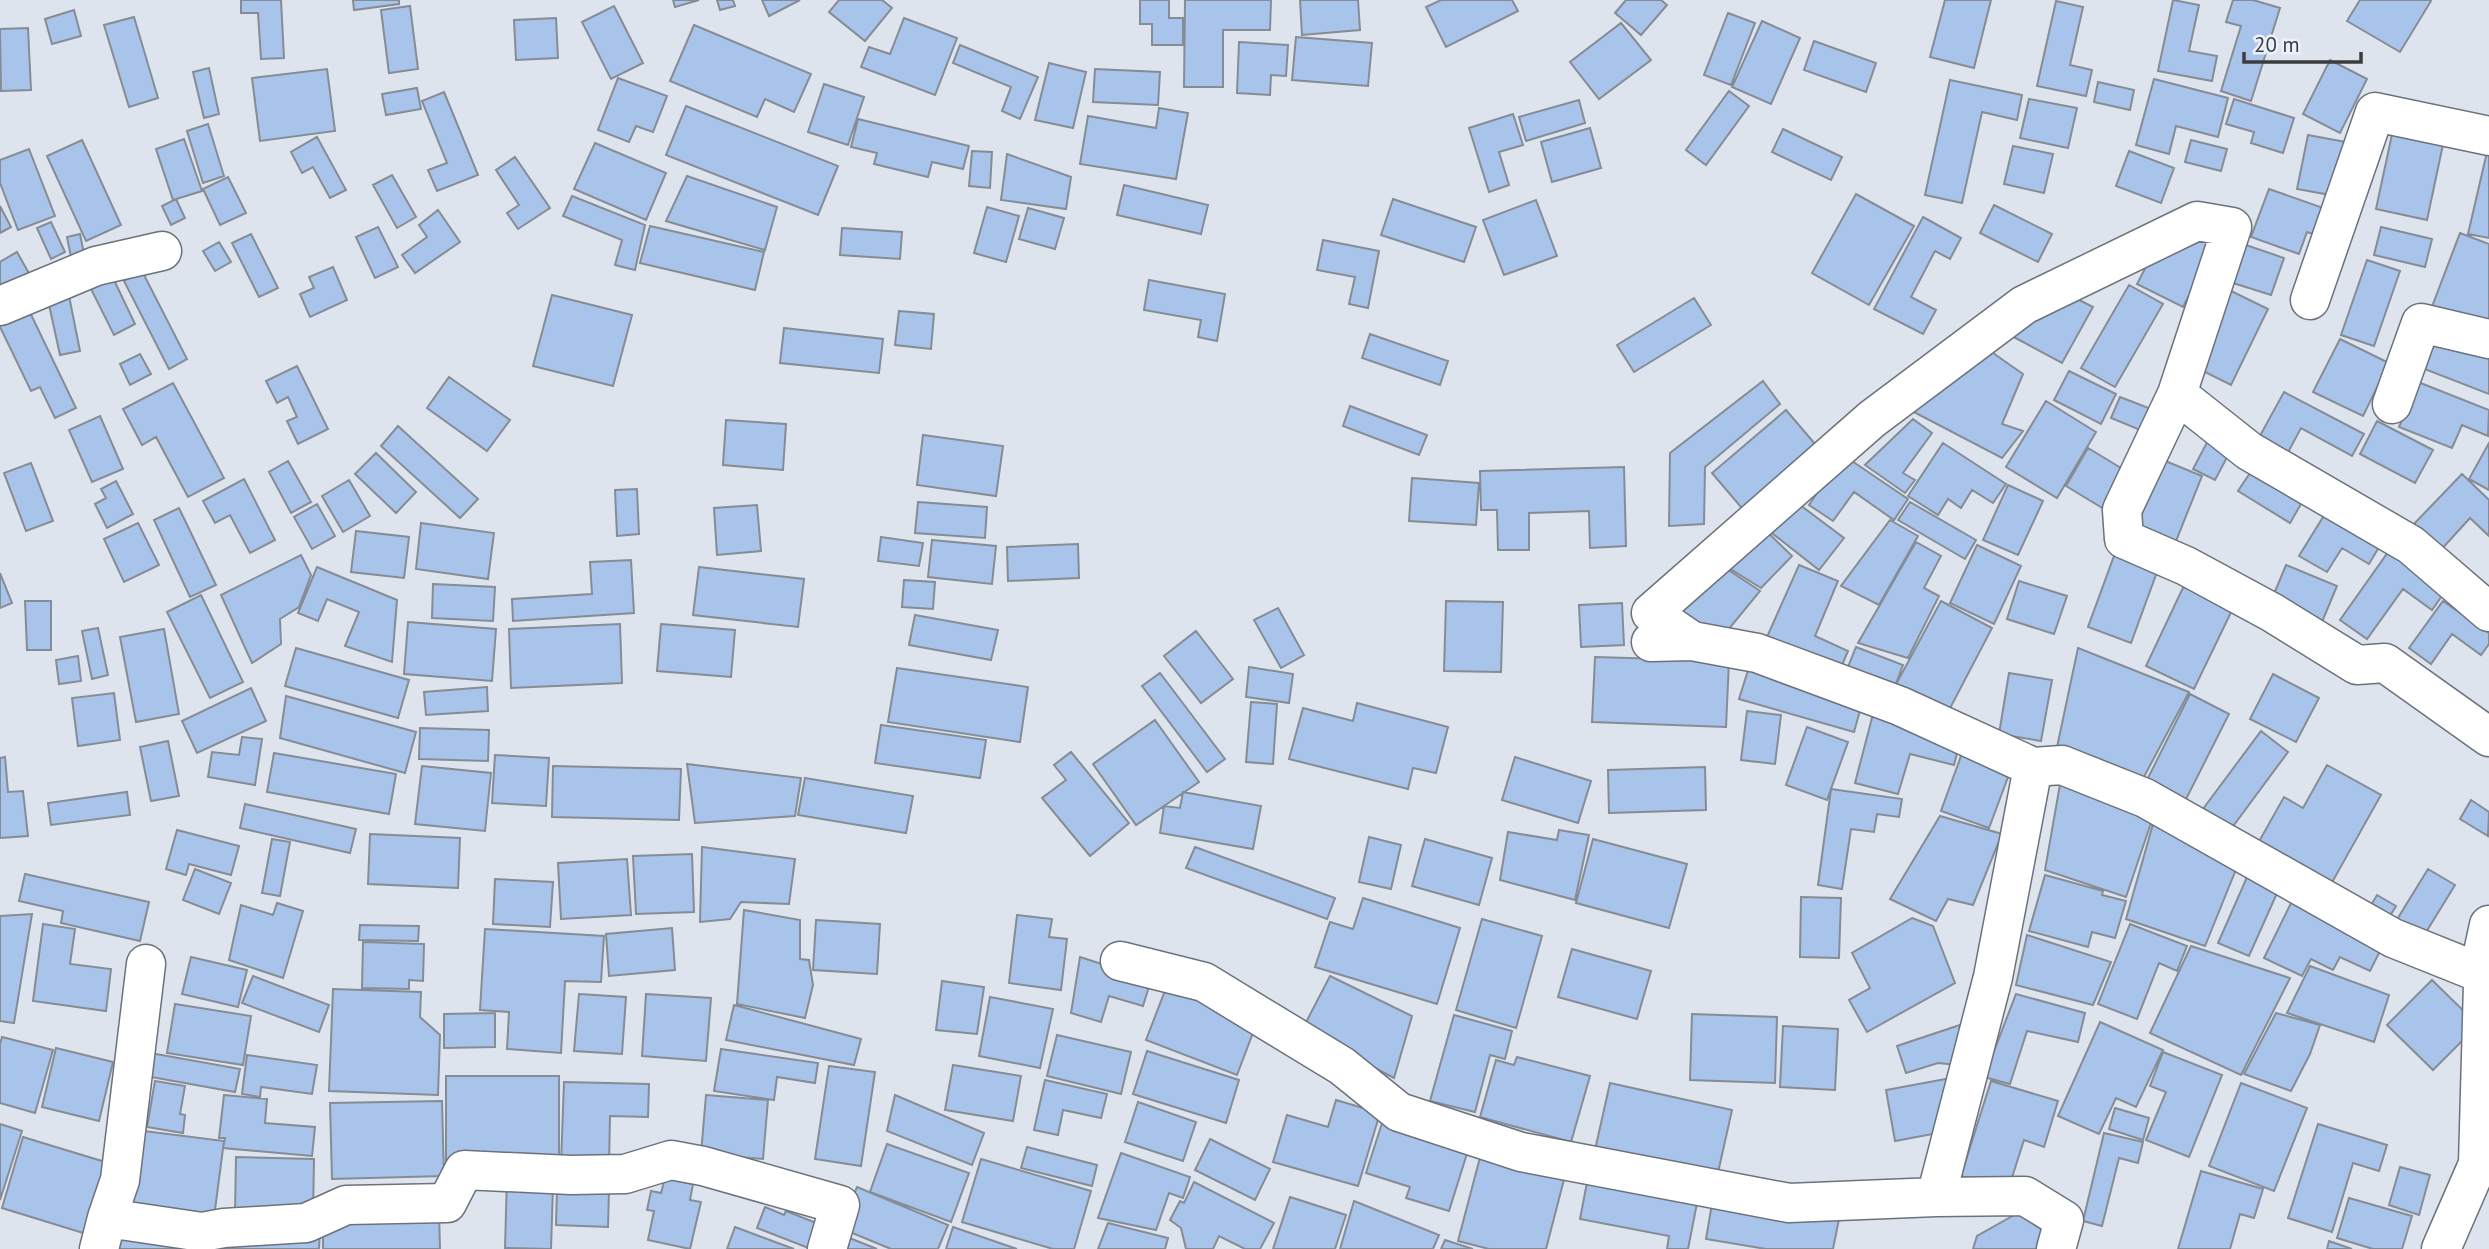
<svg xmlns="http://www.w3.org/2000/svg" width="2489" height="1249" font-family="'PT Sans',sans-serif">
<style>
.building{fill:#a9c4ea;stroke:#868c95;stroke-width:2}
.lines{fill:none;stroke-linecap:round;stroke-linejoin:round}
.street-casing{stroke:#6c727b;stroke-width:41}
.street{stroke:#fff;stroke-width:38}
</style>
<rect width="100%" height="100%" fill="#dde4ee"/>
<!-- building -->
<path class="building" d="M241,0H281L284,58L261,59L258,13H241Z
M353,0H399V4L354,10Z
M673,0H699L675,7Z
M717,0H733L735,6L720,10Z
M762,0H800L769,16Z
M839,0H882L892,8L865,41L829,12Z
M1140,0H1169V18H1183V45H1152V24H1140Z
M1185,0H1271L1270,30H1223V87H1184Z
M1300,0H1358L1360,30L1302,35Z
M1441,0H1512L1518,11L1446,47L1426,7Z
M1626,0H1661L1667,5L1641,35L1615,13Z
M1945,0H1991L1974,68L1930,57Z
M2173,0L2199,5L2189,51L2217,56L2212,81L2158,71Z
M2233,0H2253L2280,8L2251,101L2221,91L2241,26L2226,22Z
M2360,0H2429L2431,1L2400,52L2347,21Z
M2056,1L2083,7L2070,65L2092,70L2086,96L2037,86Z
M410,6L418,69L389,73L381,10Z
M614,6L643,63L611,79L582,22Z
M74,10L81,36L52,44L45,19Z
M1728,13L1755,23L1731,85L1704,75Z
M134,17L158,98L129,107L104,25Z
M556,18L558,58L516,60L514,20Z
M904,18L957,38L935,95L861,67L869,47L890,54Z
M1762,21L1800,38L1771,104L1732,87Z
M1621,23L1651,60L1599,99L1570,62Z
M694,25L811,74L794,112L765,99L757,117L670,81Z
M28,28L31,90L1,91L0,29Z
M1296,37L1372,43L1368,86L1292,80Z
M1814,41L1876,63L1866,92L1804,70Z
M1239,42L1288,45L1286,76L1271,75L1270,95L1237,93Z
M960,45L1038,77L1020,119L1002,111L1011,87L953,63Z
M2330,60L2367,79L2340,133L2303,114Z
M1049,63L1086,72L1073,128L1035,120Z
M209,68L219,114L204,118L193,72Z
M327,69L335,131L260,141L252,78Z
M1095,69L1160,72L1158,105L1093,102Z
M618,78L667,96L653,132L636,126L629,142L598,130Z
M2154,79L2228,98L2218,137L2176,126L2169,154L2136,145Z
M1950,80L2022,95L2017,120L1982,112L1962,203L1925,195Z
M2098,82L2134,90L2130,110L2094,102Z
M824,84L864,97L848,145L808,132Z
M417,88L421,109L386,115L382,94Z
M1729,91L1749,106L1706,165L1686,150Z
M444,92L478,175L437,191L428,170L447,163L422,101Z
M2029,99L2077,108L2068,148L2020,138Z
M2234,99L2294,118L2283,153L2251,143L2254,132L2226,124Z
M1579,100L1585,123L1526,141L1519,117Z
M686,106L838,166L818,215L666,155Z
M1159,108L1188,113L1176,179L1080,164L1088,116L1156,128Z
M1513,114L1523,145L1499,152L1509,185L1489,192L1469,128Z
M858,119L969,146L963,169L932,162L928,177L874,164L877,153L851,147Z
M208,124L224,176L203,183L187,131Z
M2394,125L2445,135L2427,220L2376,209Z
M1590,128L1601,168L1552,182L1541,142Z
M1783,129L1842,157L1831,180L1772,152Z
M2308,135L2346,142L2336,196L2297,189Z
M317,137L346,190L330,198L313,167L302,173L291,152Z
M184,139L202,191L173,200L156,149Z
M82,140L121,225L86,241L47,156Z
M2191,140L2227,149L2221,171L2185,162Z
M595,143L666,173L646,220L574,189Z
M2013,146L2053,154L2044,193L2004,184Z
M29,149L55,216L18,230L0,183V160Z
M972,151L992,152L990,188L969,186Z
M2129,151L2174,168L2161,203L2116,186Z
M2487,152L2489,153V238L2468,234Z
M1007,154L1071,177L1066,209L1001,200Z
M515,157L550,208L518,229L507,213L519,205L496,170Z
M392,175L416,217L397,228L373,185Z
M687,176L777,207L765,250L666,221Z
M228,177L246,213L220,225L203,189Z
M1124,185L1208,205L1201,234L1117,215Z
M2269,189L2332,211L2323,237L2307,232L2299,254L2251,237Z
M1856,194L1914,226L1869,305L1812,273Z
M572,196L645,225L635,270L615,265L622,240L563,216Z
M176,199L185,218L171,225L162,206Z
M1393,199L1476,227L1464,262L1381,235Z
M1536,200L1557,256L1504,275L1483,220Z
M1994,205L2052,234L2038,262L1980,233Z
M0,206L11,227L0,233Z
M987,207L1019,216L1006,262L974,253Z
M1028,208L1064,218L1055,249L1019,239Z
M438,210L460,242L415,273L402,255L427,237L419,225Z
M1923,217L1961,238L1950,259L1935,251L1911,297L1936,310L1923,334L1874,309Z
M51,222L65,252L51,259L37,228Z
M650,226L764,252L755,290L640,263Z
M378,227L398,267L375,278L356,237Z
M2381,227L2432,239L2425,267L2374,255Z
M842,228L902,232L900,259L840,255Z
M2460,233L2489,244V334L2430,312Z
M80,234L84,254L71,257L67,237Z
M251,234L278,288L259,297L232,243Z
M2196,234L2215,245L2183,307L2137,284L2151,257Z
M1323,240L1379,251L1368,308L1349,304L1355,277L1317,270Z
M219,242L231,262L215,271L203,251Z
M2243,244L2284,258L2271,295L2230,282Z
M17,252L31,277L0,289V262Z
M2367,260L2400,271L2374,346L2341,335Z
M333,267L347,300L310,317L300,294L314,288L309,277Z
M142,271L187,359L169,369L124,281Z
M113,278L135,324L114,335L91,289Z
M1149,280L1225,294L1217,341L1198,337L1201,320L1144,310Z
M2129,285L2163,304L2115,387L2081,368Z
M67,286L80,351L60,355L46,291Z
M2231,291L2268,309L2231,385L2193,366Z
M2065,293L2093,307L2062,363L2010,335Z
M552,295L632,315L613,386L533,366Z
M1694,298L1711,325L1634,372L1617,345Z
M24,300L76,408L55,418L40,387L31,391L0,327V312Z
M899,311L934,314L931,349L895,345Z
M784,328L883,339L879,373L780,363Z
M2437,331L2489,351V394L2422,368Z
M1370,334L1448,361L1440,385L1362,358Z
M2340,339L2389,363L2363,416L2313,392Z
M1983,346L2023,374L2002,424L2023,431L2002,458L1910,410Z
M140,354L151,374L130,385L120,364Z
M297,366L328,429L298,444L287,421L297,417L288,397L277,403L266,381Z
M2069,371L2116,394L2101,424L2054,400Z
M449,377L510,420L487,451L427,408Z
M1763,381L1780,404L1705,467L1704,524L1669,526L1670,453Z
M2418,382L2489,410L2488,436L2462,425L2452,448L2399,427Z
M173,383L224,478L188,497L156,437L142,445L123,409Z
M2284,392L2364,434L2352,456L2301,428L2285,458L2256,443Z
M2120,397L2154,410L2145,432L2111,418Z
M2046,401L2096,432L2057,498L2006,467Z
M1350,406L1427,435L1419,455L1343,426Z
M1786,410L1821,451L1746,513L1712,473Z
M100,416L123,469L92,482L69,430Z
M1913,419L1932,433L1903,473L1915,480L1905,493L1865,465Z
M726,420L786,424L783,470L723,465Z
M2377,421L2433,450L2415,483L2360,454Z
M398,426L478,499L460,518L381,446Z
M2212,433L2234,444L2215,480L2193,469Z
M923,435L1003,446L996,496L917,485Z
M1943,443L2006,484L1993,503L1972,490L1961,508L1948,499L1938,515L1908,496Z
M2489,443V490L2469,479Z
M2088,448L2126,471L2104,509L2066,486Z
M376,453L416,492L396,513L355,474Z
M1843,455L1908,499L1894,520L1854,492L1833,521L1809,505Z
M2163,460L2202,476L2176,541L2137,526Z
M288,461L311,502L291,513L269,472Z
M31,463L53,521L26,531L4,473Z
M1624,467L1626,546L1590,548L1589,511L1529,513V550H1498L1497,510H1481L1480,471Z
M2254,467L2305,497L2290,523L2238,491Z
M2462,474L2489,500V536L2470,518L2439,552L2412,526Z
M1412,478L1479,483L1476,525L1409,521Z
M244,479L275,540L250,553L230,515L215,523L203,501Z
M349,480L370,516L343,532L322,496Z
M116,481L133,514L107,528L95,504L106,498L101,489Z
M2008,485L2043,501L2018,555L1983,540Z
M637,489L639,534L617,536L615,490Z
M1792,499L1844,538L1819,570L1768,530Z
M918,502L987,507L985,538L915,533Z
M1910,502L1976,540L1965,559L1898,520Z
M317,504L335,536L312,549L294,517Z
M757,505L761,551L717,555L714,508Z
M179,508L216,585L190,597L154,520Z
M2328,509L2382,542L2369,564L2342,548L2327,572L2299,556Z
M1890,520L1918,536L1879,605L1841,586Z
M138,523L159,565L124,582L104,539Z
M421,523L494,533L488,579L416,569Z
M1759,524L1792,556L1761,588L1721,563Z
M356,531L409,537L404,578L351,572Z
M881,537L923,543L919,566L878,561Z
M932,540L996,546L992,584L928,577Z
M1916,542L1941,556L1924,588L1939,596L1908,658L1858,643Z
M1078,544L1079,578L1008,581L1007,547Z
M1977,545L2021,566L1994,624L1950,603Z
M2118,545L2161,561L2131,643L2088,627Z
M2391,548L2448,587L2432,610L2403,589L2367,639L2340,620Z
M301,555L311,575L299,607L280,619L281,644L252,663L221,595Z
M631,560L634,613L513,621L512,599L592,594L590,562Z
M1718,563L1760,591L1719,641L1667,610Z
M1799,565L1838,581L1815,636L1848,651L1837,677L1763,646Z
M2286,565L2337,586L2322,622L2271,601Z
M317,567L397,600L392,662L345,646L359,612L327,599L318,621L298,613Z
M699,567L804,579L798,627L693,615Z
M0,573L12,603L0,608Z
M2188,577L2237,600L2194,689L2146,666Z
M904,580L935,582L933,609L902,607Z
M2019,581L2067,596L2054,634L2007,619Z
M433,584L495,587L493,621L432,618Z
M201,595L243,682L210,698L167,612Z
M25,601H51V650H27Z
M1446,601L1503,602L1501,672L1444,671Z
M1941,601L1992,628L1946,716L1894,688Z
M2443,601L2489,633V644L2481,655L2452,634L2431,664L2409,648Z
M1622,603L1624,645L1581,647L1579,605Z
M1278,608L1304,655L1281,668L1254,620Z
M915,615L998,630L991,660L909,645Z
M408,622L496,629L492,681L404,674Z
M620,624L622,683L511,688L509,629Z
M661,624L735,630L731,677L657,671Z
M98,628L108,675L92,679L82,631Z
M164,629L179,714L136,722L120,637Z
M1196,631L1233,679L1201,703L1164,656Z
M1856,647L1903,665L1891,696L1844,677Z
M296,648L409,680L398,718L285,686Z
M2078,648L2189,692L2137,790L2056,752Z
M78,656L81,681L59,684L56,660Z
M1595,657L1729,661L1726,727L1592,722Z
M1750,664L1864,696L1854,732L1739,699Z
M1249,667L1293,674L1289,703L1246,697Z
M897,668L1028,687L1020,742L888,722Z
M1160,673L1225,759L1207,772L1142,686Z
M2009,673L2052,680L2041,741L1999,734Z
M2273,674L2319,698L2296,742L2250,719Z
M487,687L488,711L426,715L424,692Z
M251,688L266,721L197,753L182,721Z
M114,693L120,740L78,746L72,698Z
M2190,694L2229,714L2180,811L2141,792Z
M286,696L416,732L405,773L280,738Z
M1251,702L1277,704L1273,764L1246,762Z
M1357,703L1448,727L1436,773L1413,768L1408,789L1289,759L1303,708L1353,721Z
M1747,711L1781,715L1775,764L1741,760Z
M1873,714L1961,737L1954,765L1910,754L1898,794L1855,783Z
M1155,720L1199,782L1136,825L1093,764Z
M881,725L986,740L980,778L875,763Z
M1807,727L1848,742L1827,800L1786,785Z
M420,728L489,730L488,761L419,759Z
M2261,731L2288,752L2225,837L2197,817Z
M242,737L262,739L255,785L208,777L212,752L239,755Z
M168,741L179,796L151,801L140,747Z
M1965,745L2014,761L1989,828L1941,811Z
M1071,752L1129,823L1090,856L1042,798L1066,780L1054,765Z
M274,753L396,774L389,814L267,792Z
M495,755L549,758L546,806L492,803Z
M5,757L8,792L23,791L28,836L0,838V758Z
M1515,757L1591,781L1578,823L1502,800Z
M687,764L801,778L795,816L695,823Z
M2327,765L2381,795L2330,886L2257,845L2284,797L2303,808Z
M422,766L491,773L485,831L415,824Z
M553,766L681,769L679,820L552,817Z
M1705,767L1706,810L1609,813L1608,770Z
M2062,773L2153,817L2126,897L2045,870Z
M805,778L913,796L906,833L798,815Z
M1831,789L1902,799L1899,817L1877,814L1874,832L1851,829L1842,889L1818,885Z
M127,792L130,815L51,825L48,803Z
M1183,792L1261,806L1253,849L1160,833L1164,806L1180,808Z
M2471,800L2489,812L2488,836L2460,819Z
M245,804L356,829L350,853L240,828Z
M1940,816L2002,834L1973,905L1948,899L1936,921L1890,899Z
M2155,817L2241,857L2205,946L2126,919Z
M177,830L239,846L231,875L189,864L186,875L166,869Z
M1559,830L1589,835L1575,900L1500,880L1508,832L1557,840Z
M370,834L460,838L458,888L368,884Z
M1369,837L1401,845L1391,889L1359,882Z
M272,839L290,842L280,896L262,893Z
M1425,839L1492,858L1479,905L1412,886Z
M1593,839L1687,864L1669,928L1576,903Z
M702,847L795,859L789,904L741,902L730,919L700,922Z
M1195,847L1335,898L1327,919L1186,868Z
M692,854L694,912L636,914L633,856Z
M627,859L631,915L561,919L558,863Z
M2251,868L2282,882L2249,956L2218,943Z
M195,869L231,883L219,914L183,900Z
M2428,869L2455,885L2420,942L2393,926Z
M25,874L149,902L140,941L61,923L63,911L19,901Z
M2045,875L2103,891L2102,895L2126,901L2115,938L2092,932L2088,947L2029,931Z
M495,879L553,882L550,927L493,924Z
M2295,895L2386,939L2370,971L2340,957L2333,970L2311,959L2302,976L2264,958Z
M2377,895L2396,906L2385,924L2367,912Z
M1801,897L1841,898L1839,958L1800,957Z
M1363,898L1460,928L1437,1004L1315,967L1330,922L1353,929Z
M277,903L303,911L283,978L229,960L241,905L273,915Z
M744,910L800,920V959L809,960L813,985L805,1018L737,1004Z
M32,914L14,1023L0,1021V916Z
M1017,915L1052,919L1049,937L1067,939L1061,990L1009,983Z
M1912,918L1933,926L1955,983L1867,1032L1849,1000L1870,988L1852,953Z
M1482,919L1542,936L1516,1028L1456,1010Z
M816,920L880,924L877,974L813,970Z
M43,924L75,929L70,964L111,969L106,1011L33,1001Z
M2130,924L2187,946L2177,971L2159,963L2137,1019L2098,1004Z
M360,925L419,926L418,941L359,940Z
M672,928L675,970L609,976L606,934Z
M485,929L604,936L601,982L565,981L561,1053L507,1049L509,1012L480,1010Z
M2027,935L2111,962L2093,1005L2016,985Z
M363,942L424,944L423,981L409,980V989L362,988Z
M2191,946L2290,978L2241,1075L2150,1033Z
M1572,949L1651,971L1637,1019L1558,997Z
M191,957L247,970L238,1007L182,994Z
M1080,957L1151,980L1143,1006L1109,996L1101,1022L1071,1013Z
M2310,966L2389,995L2374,1042L2287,1013Z
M253,976L329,1005L319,1032L242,1003Z
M1330,976L1412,1016L1394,1078L1302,1030Z
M2432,980L2478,1025L2433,1070L2387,1025Z
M942,981L984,987L977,1034L936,1030Z
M1166,988L1257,1022L1237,1075L1146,1040Z
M333,989L421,992L420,1017L440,1035L438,1095L329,1091Z
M579,994L626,997L622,1054L574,1051Z
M646,994L711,998L706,1061L642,1056Z
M2016,994L2085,1013L2078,1042L2027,1031L2010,1084L1984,1077Z
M990,997L1053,1009L1040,1068L979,1056Z
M175,1004L251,1016L243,1065L167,1053Z
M734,1005L861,1039L854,1065L726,1040Z
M495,1013V1047L444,1048V1014Z
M2276,1013L2320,1025L2310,1054L2291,1091L2244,1074Z
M1692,1014L1777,1017L1775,1083L1690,1080Z
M1454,1015L1512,1031L1505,1059L1490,1055L1475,1112L1430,1101Z
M1969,1022L1966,1066L1938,1063L1906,1073L1897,1046Z
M2100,1022L2163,1050L2136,1107L2116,1098L2099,1134L2058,1116Z
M1783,1026L1838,1029L1835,1090L1780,1087Z
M1057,1035L1131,1052L1121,1094L1047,1076Z
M2,1037L53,1050L35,1113L0,1103V1044Z
M56,1048L113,1062L99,1121L42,1107Z
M721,1049L818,1063L815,1083L777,1077L774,1100L714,1091Z
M1147,1051L1239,1080L1226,1123L1133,1094Z
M145,1052L240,1069L235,1092L140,1075Z
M2163,1052L2222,1075L2189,1157L2146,1140L2166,1092L2150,1086Z
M247,1055L317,1065L312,1094L261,1087L260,1097L242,1094Z
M1517,1057L1590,1076L1571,1142L1480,1117L1496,1060L1514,1065Z
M953,1065L1021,1076L1013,1121L945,1110Z
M829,1066L875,1072L861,1166L815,1159Z
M446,1076H559V1162L446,1161Z
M1951,1078L1949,1131L1895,1141L1886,1090Z
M1045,1080L1107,1094L1101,1118L1063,1110L1058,1135L1034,1130Z
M155,1081L185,1086L180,1114L185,1115L183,1133L147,1127Z
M1991,1081L2058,1101L2044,1147L2024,1140L2008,1190L1961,1176Z
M564,1082L649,1084L648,1117L610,1116L609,1166L561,1164Z
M1610,1083L1732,1110L1717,1177L1595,1150Z
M2241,1083L2307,1108L2274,1191L2209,1166Z
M224,1095L267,1099L265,1123L315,1127L312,1156L223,1148L225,1138H219Z
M706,1095L768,1100L763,1159L701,1154Z
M895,1095L984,1133L972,1165L887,1131Z
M1336,1100L1380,1113L1358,1186L1273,1162L1287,1115L1328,1127Z
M442,1101L444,1176L332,1179L330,1103Z
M1138,1102L1196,1122L1183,1161L1125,1142Z
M2115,1108L2149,1118L2143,1140L2109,1129Z
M1384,1117L1470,1144L1449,1211L1406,1198L1410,1187L1366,1173Z
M0,1124L22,1131L0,1200Z
M2318,1124L2387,1145L2379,1171L2353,1163L2332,1232L2288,1218Z
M136,1130L224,1141L213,1225L125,1214Z
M2104,1133L2143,1142L2138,1163L2119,1158L2102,1226L2083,1221Z
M23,1137L115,1165L93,1236L2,1208Z
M1210,1139L1270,1169L1255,1200L1195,1170Z
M887,1144L969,1173L951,1222L870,1192Z
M1483,1146L1567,1168L1546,1249H1489L1458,1241Z
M1027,1147L1097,1165L1092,1186L1021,1168Z
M1121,1153L1190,1177L1183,1198L1169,1193L1156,1230L1098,1218Z
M236,1157L314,1159L313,1215L235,1213Z
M981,1159L1091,1191L1074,1249H1053L962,1222Z
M2400,1167L2430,1175L2419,1215L2389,1205Z
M2201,1171L2263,1189L2254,1218L2240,1214L2230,1249H2178Z
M1589,1172L1699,1193L1688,1249H1667L1669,1236L1580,1219Z
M507,1176L553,1186L551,1249L505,1248Z
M665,1178L693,1184L690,1200L701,1202L690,1249L648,1240L654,1211L647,1210L651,1191L661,1193Z
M1194,1182L1274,1223L1260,1249H1245L1219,1236L1213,1249H1186L1181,1228L1170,1220L1180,1201L1184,1203Z
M857,1187L948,1225L938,1249H891L840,1228Z
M557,1188L609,1190L608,1227L556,1225Z
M1290,1197L1346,1215L1335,1249H1273Z
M1713,1198L1839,1219L1833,1249H1766L1706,1239Z
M2349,1198L2412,1216L2402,1249H2373L2337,1238Z
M1354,1201L1439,1235L1433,1249H1340Z
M765,1207L784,1215L786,1211L824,1226L811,1249L757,1228Z
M439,1211L440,1249H323V1226Z
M2016,1214L2050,1223L2043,1249H1973L1977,1236Z
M1108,1223L1168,1238L1165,1249H1098Z
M112,1226L200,1249H106Z
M735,1227L794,1249H727Z
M953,1227L1017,1249H946Z
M320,1231L319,1249H219L221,1234Z
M837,1233L877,1249H830Z
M1445,1240L1473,1249H1441Z
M2329,1241L2352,1249H2327Z"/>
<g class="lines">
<!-- street casing -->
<g class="street-casing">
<path id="street" d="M2310,300L2375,112L2489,136
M0,306L96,266L162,251
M2177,394L2249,451L2411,545L2489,612
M2392,404L2421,323L2489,339
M1692,641L1757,653L1900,706L2033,767L2062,765L2145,798L2393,938L2483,974
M1651,642L1692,641L1651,613L1872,419L2024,305L2197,221L2232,227L2177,394L2122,510L2124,539L2186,566L2273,613L2357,665L2385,663L2489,737
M1120,961L1204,982L1342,1066L1399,1112L1521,1152L1789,1203L1936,1197L2025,1196L2064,1220L2056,1249
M1936,1197L1993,977L2033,767
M107,1218L202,1232L224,1228L306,1223L346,1205L447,1203L464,1170L571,1175L625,1174L671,1160L703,1166L840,1205L827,1249
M99,1249L107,1218L120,1180L146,964
M2441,1249L2478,1164L2484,948L2489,925"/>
</g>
<!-- street -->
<use href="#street" class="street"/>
</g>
<!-- scale -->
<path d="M2244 52v10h117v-10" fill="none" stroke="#3a3c40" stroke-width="3.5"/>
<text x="2254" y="52" font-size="21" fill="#3a3c40" stroke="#ebf1fb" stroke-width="5" paint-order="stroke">20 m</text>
</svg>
